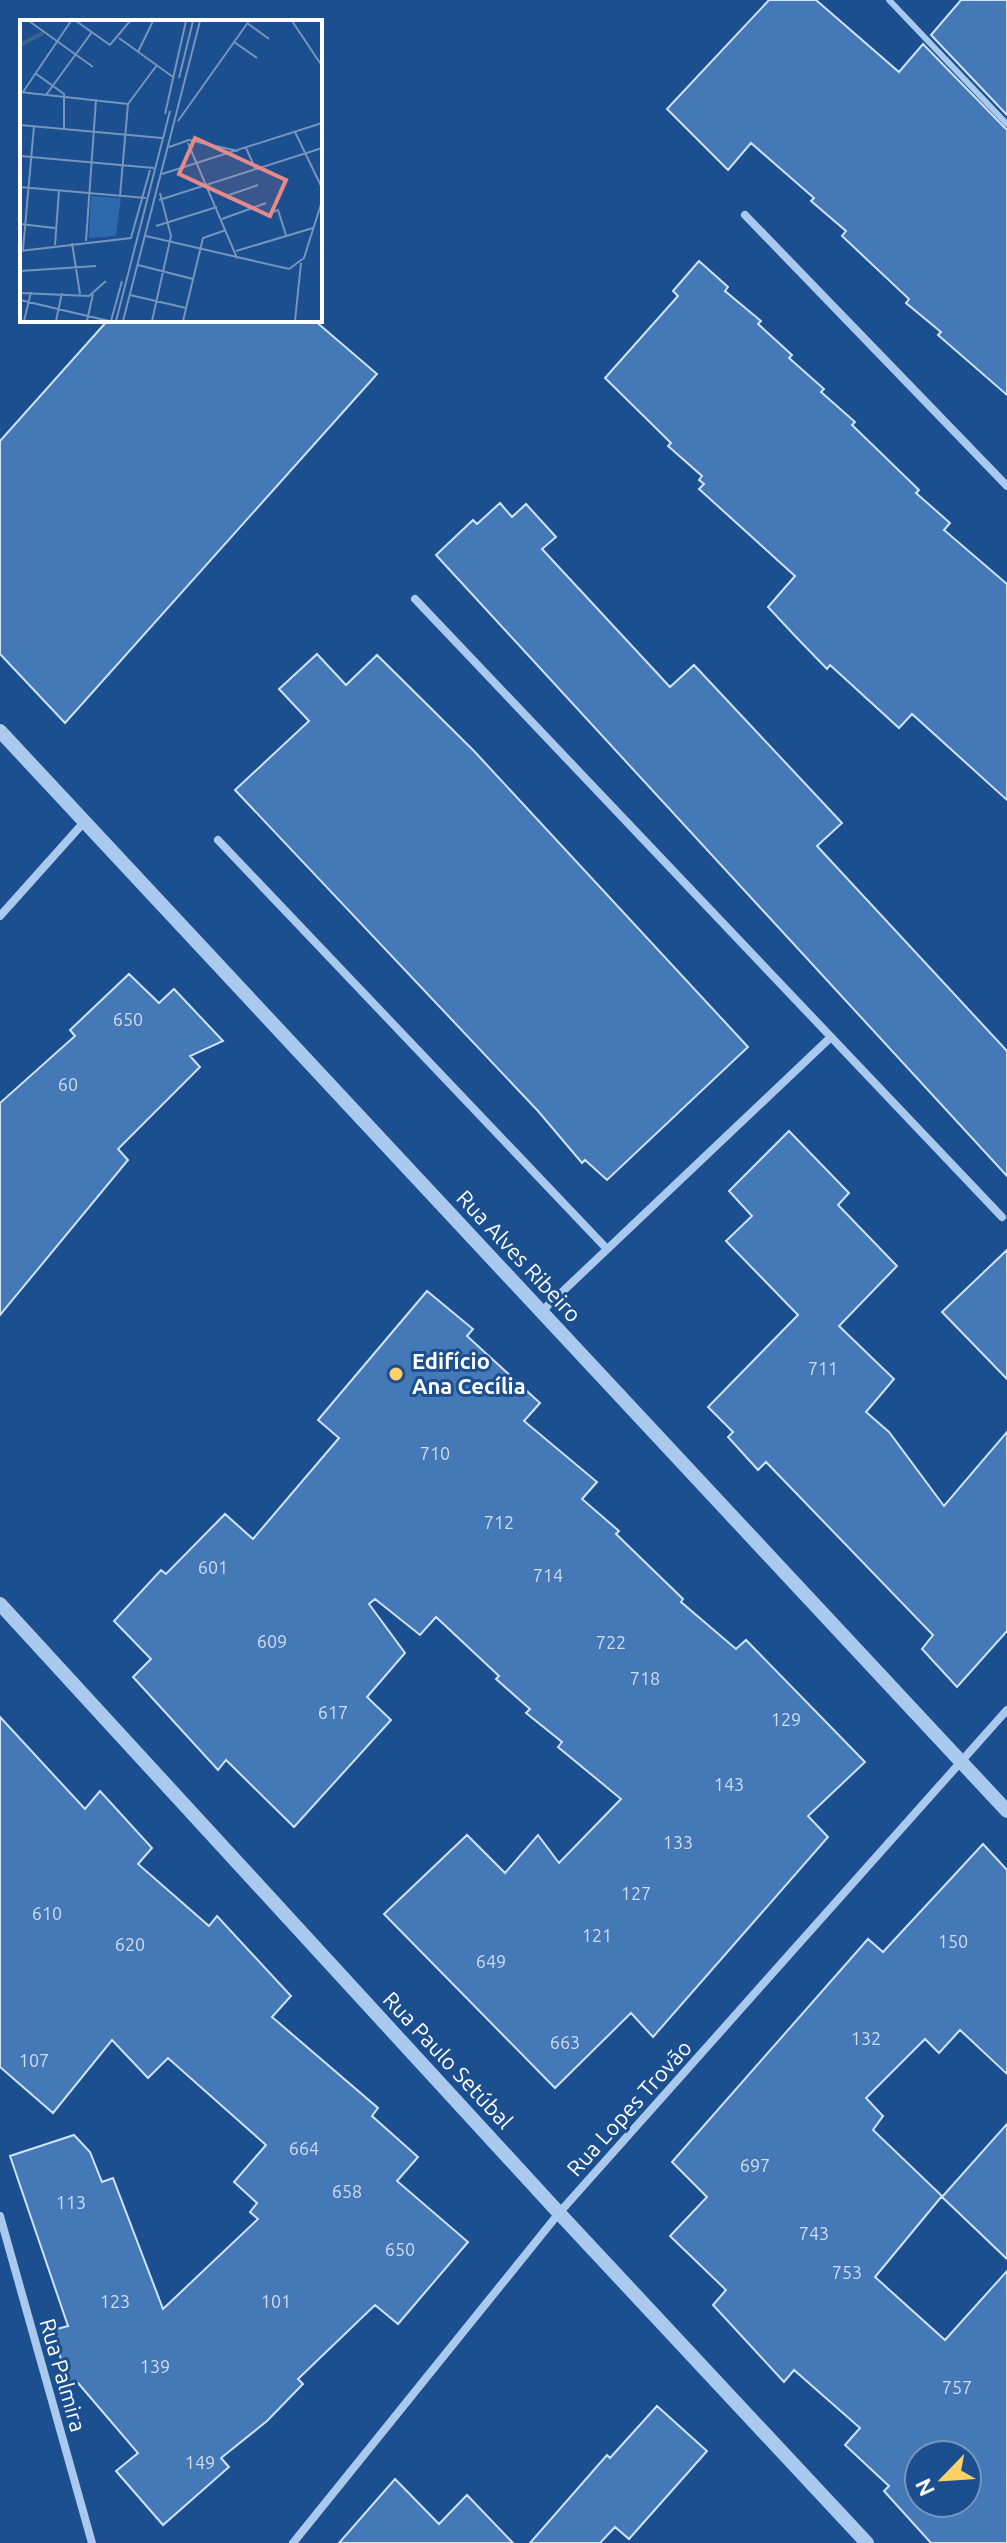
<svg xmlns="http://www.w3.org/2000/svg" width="1007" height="2543" font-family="Ubuntu,sans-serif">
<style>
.building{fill:#4478b7;stroke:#cfe3fa;stroke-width:2;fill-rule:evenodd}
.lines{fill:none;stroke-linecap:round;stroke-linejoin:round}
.service{stroke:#a9c9ee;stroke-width:6}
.minor{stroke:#a9c9ee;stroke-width:8}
.tertiary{stroke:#a9c9ee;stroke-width:14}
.poi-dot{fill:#ffd166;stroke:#1b4f8f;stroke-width:3}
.labels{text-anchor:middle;stroke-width:6;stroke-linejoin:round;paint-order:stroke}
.number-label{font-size:18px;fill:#d0dded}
.street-label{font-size:22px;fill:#fff;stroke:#1b4f8f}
.poi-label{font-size:22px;font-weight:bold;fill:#fff;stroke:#1b4f8f;text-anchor:start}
.inset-river{fill:none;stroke:#3c6290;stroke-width:4}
.inset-road{fill:none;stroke:#7695bc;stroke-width:2}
.view{fill:#e88989;fill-opacity:0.15;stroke:#e88989;stroke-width:4}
.inset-edge{fill:none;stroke:#fff;stroke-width:4}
</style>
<rect width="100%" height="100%" fill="#1b4f8f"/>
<!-- building -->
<path class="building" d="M769,0H816L899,72L923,44L1007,130V395L938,335L941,332L906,303L909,299L842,236L846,231L811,201L814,198L751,143L728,170L667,109Z
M961,0H1007V115L931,35Z
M699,261L728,287L725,291L761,321L758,324L792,355L789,358L824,389L821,392L855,422L852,425L919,490L916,493L950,523L944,530L1007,584V800L912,714L899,728L830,665L827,669L796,637L768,607L795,576L699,489L704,484L699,480L702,476L668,446L671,443L605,378L678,296L673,291Z
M108,320H314L377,374L65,723L0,654V441Z
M500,503L512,517L526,504L556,537L542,549L670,687L694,665L842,823L817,846L1007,1051V1176L436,555L473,520L477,524Z
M317,654L346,685L377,655L474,751L748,1047L607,1180L585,1160L582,1163L538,1111L235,790L309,721L279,689Z
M129,974L159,1003L174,989L223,1041L190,1056L200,1067L118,1149L128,1160L0,1315V1103L75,1036L70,1030Z
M789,1131L849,1193L838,1205L897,1266L839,1326L894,1379L866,1412L889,1432L944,1506L1007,1432V1631L957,1687L922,1649L933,1635L766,1462L758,1470L728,1437L733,1432L708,1407L798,1315L726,1241L752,1216L729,1191Z
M1007,1250V1379L942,1312Z
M427,1291L473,1329L467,1336L540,1403L524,1421L597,1482L582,1499L619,1531L616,1534L683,1599L681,1602L736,1649L746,1640L865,1762L808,1816L828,1837L653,2037L631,2013L555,2088L384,1914L467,1835L505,1873L538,1835L559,1863L621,1799L558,1747L562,1742L526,1713L530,1709L496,1679L499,1676L436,1617L420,1635L375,1599L369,1604L405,1653L367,1697L391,1720L294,1827L226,1760L218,1770L133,1677L151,1659L114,1621L161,1570L166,1574L225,1514L253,1539L339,1438L318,1420Z
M0,1717L85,1809L100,1791L152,1848L138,1864L209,1926L217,1916L291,1996L272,2017L378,2108L372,2116L418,2157L397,2181L468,2242L398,2324L375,2305L298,2379L303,2384L267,2421L221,2458L229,2467L163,2525L116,2471L138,2453L78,2383L68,2386L53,2330L68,2326L10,2156L74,2135L90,2152L102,2182L113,2178L163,2309L258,2219L250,2212L257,2203L234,2182L266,2145L168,2058L148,2078L112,2040L53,2113L0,2067Z
M983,1844L1007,1870V2074L960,2030L939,2053L925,2039L866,2098L883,2116L873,2130L942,2196L875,2277L945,2340L1007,2271V2543H931L884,2491L889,2486L845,2445L860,2428L794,2370L784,2382L713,2305L726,2290L670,2236L707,2197L672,2162L868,1939L883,1952ZM919,2455H967V2503H919Z
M1007,2124V2259L942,2197Z
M657,2406L707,2451L629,2539L615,2527L600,2543H530L607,2455L610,2458Z
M395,2479L439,2524L467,2495L513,2543H339Z"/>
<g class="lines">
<!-- service -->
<path class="service" d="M889,0L1007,124"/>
<!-- minor -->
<path class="minor" d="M745,215L1007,486
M415,599L1002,1217
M218,840L607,1249
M0,916L85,821
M541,1312L831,1037
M0,2216L92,2543
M293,2543L559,2213L1007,1710"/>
<!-- tertiary -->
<path class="tertiary" d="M0,731L1007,1811
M0,1604L559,2213L867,2543"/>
</g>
<!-- markers -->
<circle class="poi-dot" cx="396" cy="1374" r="8"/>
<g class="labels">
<!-- number labels -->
<g class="number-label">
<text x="128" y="1026">650</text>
<text x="68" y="1091">60</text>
<text x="823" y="1375">711</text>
<text x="435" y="1460">710</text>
<text x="499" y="1529">712</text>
<text x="213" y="1574">601</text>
<text x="548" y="1582">714</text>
<text x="272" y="1648">609</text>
<text x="611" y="1649">722</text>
<text x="645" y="1685">718</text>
<text x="333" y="1719">617</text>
<text x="786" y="1726">129</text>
<text x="729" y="1791">143</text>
<text x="678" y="1849">133</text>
<text x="636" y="1900">127</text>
<text x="47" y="1920">610</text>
<text x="597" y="1942">121</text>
<text x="953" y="1948">150</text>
<text x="130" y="1951">620</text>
<text x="491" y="1968">649</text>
<text x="866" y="2045">132</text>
<text x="565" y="2049">663</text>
<text x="34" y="2067">107</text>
<text x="304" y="2155">664</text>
<text x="755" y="2172">697</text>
<text x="347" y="2198">658</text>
<text x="71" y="2209">113</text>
<text x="814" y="2240">743</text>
<text x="400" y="2256">650</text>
<text x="847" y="2279">753</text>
<text x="115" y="2308">123</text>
<text x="276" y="2308">101</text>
<text x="155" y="2373">139</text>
<text x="957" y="2394">757</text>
<text x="200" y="2469">149</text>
</g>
<!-- street labels -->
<g class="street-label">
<text transform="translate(519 1256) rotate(47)" y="8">Rua Alves Ribeiro</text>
<text transform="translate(448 2060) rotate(47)" y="8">Rua Paulo Setúbal</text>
<text transform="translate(629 2108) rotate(-48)" y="8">Rua Lopes Trovão</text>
<text transform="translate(63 2375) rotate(74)" y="8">Rua Palmira</text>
</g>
<!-- poi labels -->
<g class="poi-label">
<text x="412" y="1369">Edifício<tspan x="412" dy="25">Ana Cecília</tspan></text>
</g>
</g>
<!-- overview -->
<g transform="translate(20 20)">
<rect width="302" height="302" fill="#1b4f8f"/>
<path d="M71,176L101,178L96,216L69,218Z" fill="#2e69ad"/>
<path class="inset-river" d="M0,25L23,13"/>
<path class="inset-road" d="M9,1L73,47M56,1L90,25L110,1M272,1L302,46M227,3L249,19M99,18L153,57M214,22L237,38M118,32L133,1M15,53L44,74V108M159,58L173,1M0,72L108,84M3,72L51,1M26,75L72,12M145,94L166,1M158,101L229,1M0,105L142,118M275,112L302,168M168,123L217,238M149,127L169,120L218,131M226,128L236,150M0,136L134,148M142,154L302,103M0,167L126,178M100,176L108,84L137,45M206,176L238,165M139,180L302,128M253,192L258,190L266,215M202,199L246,183M0,204L35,208M136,206L197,187M126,216L269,249L284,238L302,181M66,221L76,80M52,223L60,274M35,225L39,171M3,230L14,106M0,231L111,218L130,150M216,231L293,208M118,245L173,259M0,251L76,246M0,273L69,276L86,261M110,275L166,288M0,280L89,301M4,301L11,272M36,301L42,273M67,301L73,274M91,301L102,261M96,301L150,91M103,301L180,1M132,301L151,216L140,173M163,301L183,218L206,210M275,301L281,243"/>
<path class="view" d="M175,118L266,160L250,196L159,154Z"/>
<rect width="302" height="302" class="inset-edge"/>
</g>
<!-- north arrow -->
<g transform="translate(943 2479) rotate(245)"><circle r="38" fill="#1b4f8f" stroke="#7695bc" stroke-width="2"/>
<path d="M0-6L14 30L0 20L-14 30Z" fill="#ffd166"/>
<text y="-12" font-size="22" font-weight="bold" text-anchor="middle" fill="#ffffff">N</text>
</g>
</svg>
